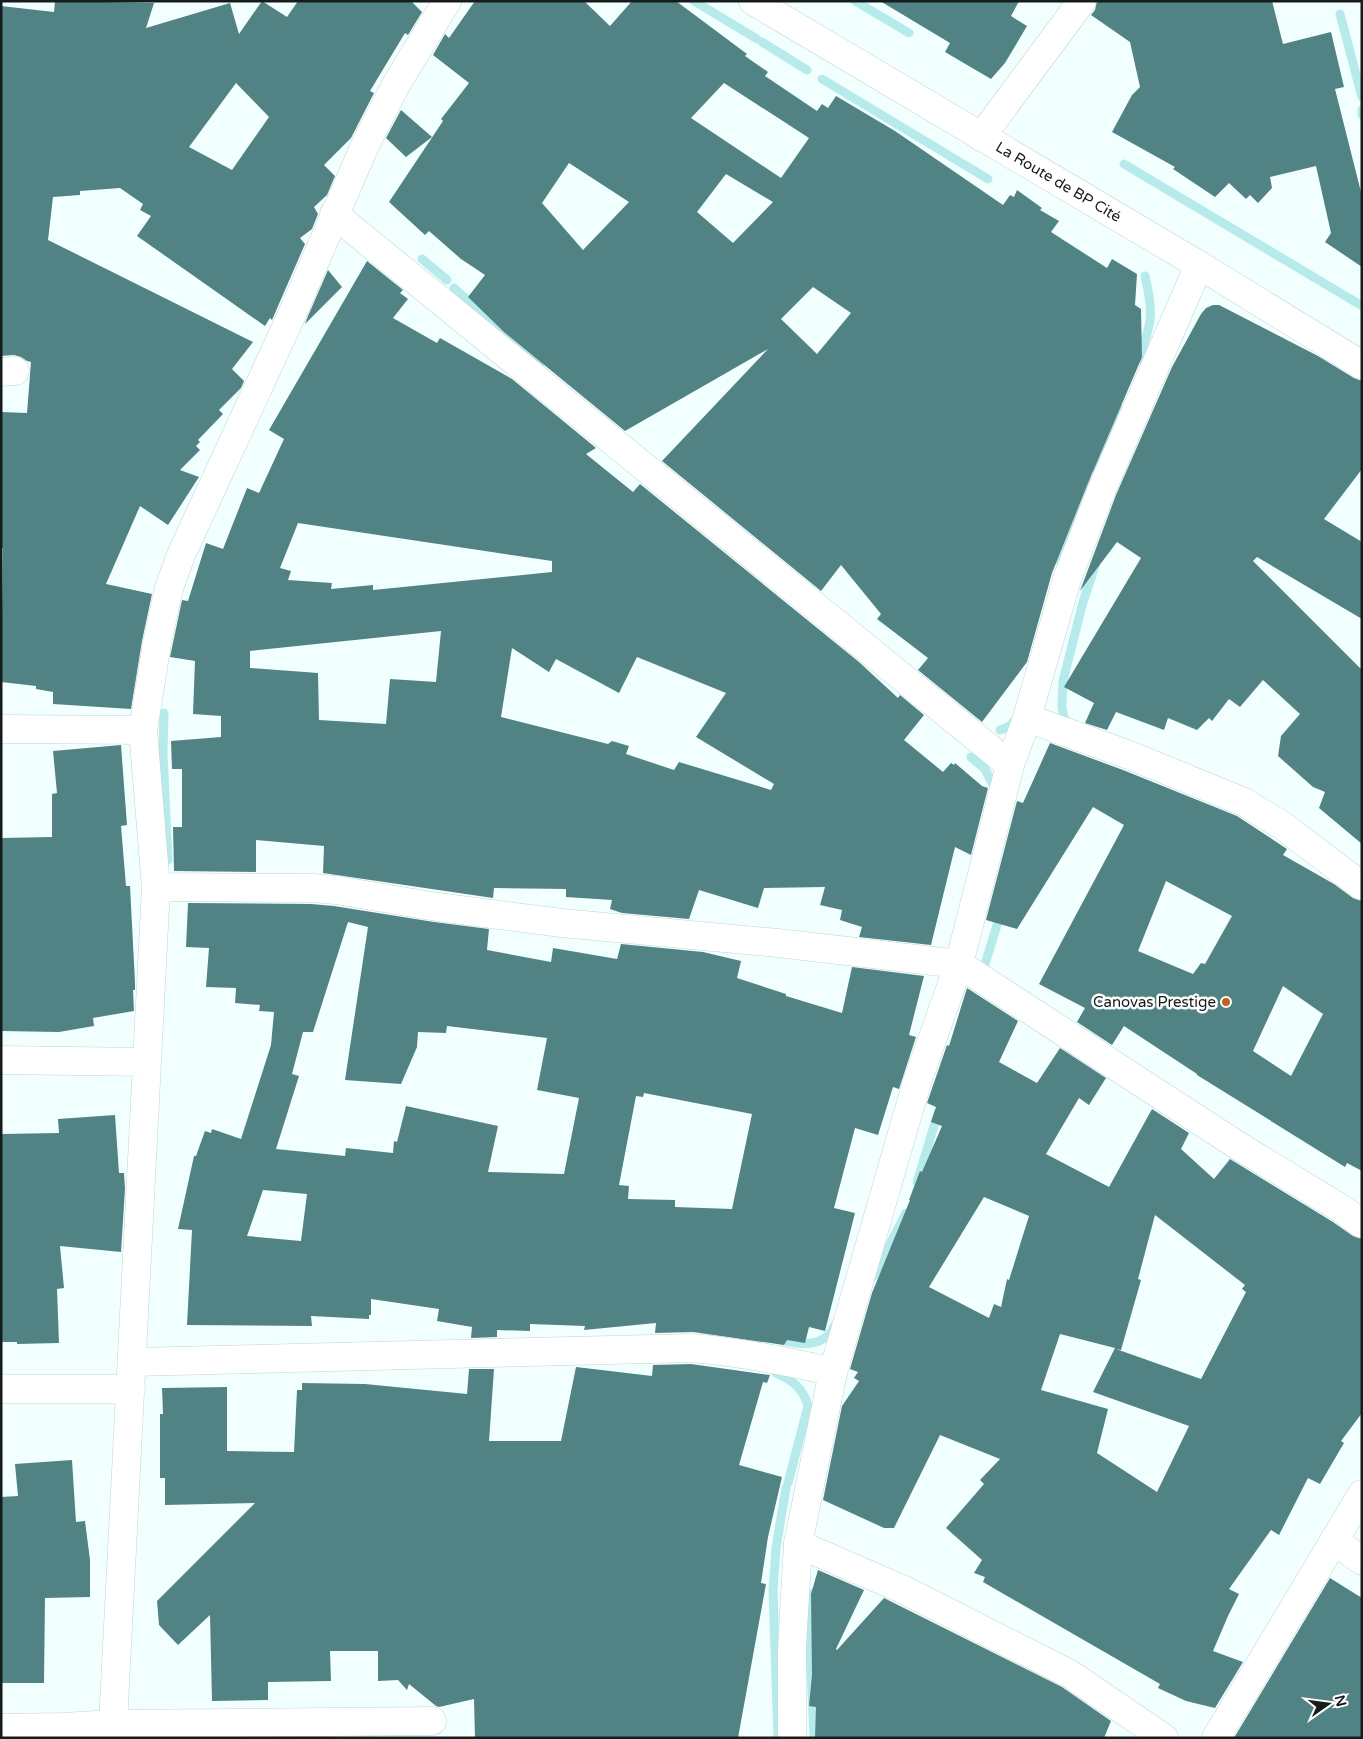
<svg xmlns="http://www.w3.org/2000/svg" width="1363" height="1739" font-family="'Varela Round',sans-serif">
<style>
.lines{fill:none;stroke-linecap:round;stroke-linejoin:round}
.stream{stroke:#b7ebeb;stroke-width:9}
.building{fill:#528384;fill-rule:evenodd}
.street-casing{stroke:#c3d3d3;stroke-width:29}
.secondary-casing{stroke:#c3d3d3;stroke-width:29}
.street{stroke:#fff;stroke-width:28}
.secondary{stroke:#fff;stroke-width:28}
.poi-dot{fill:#c1621a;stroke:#fff;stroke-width:2}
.labels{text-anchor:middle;stroke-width:5;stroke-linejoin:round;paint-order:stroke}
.street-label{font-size:15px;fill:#161c1c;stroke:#fff}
.poi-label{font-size:15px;fill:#161c1c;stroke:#fff;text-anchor:end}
</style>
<rect width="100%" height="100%" fill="#f1ffff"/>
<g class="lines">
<!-- stream -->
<path class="stream" d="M694,1L757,39
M855,1L909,33
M1340,14L1362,97
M762,42L807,70
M822,79L988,179
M1362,110V115
M1124,164L1362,306
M422,259L447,280
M454,288L540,365
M1138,360C1152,324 1154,314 1145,276
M1096,469L1119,409
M1060,562L1067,538L1091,481
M164,713L163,753L168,860
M1071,726L1064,718L1062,707L1063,681L1083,602L1095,566
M1000,730L1010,726L1016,719
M971,757L985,769L996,791
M982,974L1001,912
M917,1182L938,1113
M873,1277L906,1213
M776,1339C797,1344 824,1350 835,1325
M776,1373C792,1380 803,1388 808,1406L788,1483
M778,1738L773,1591L776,1548L786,1488
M814,1738L808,1601L811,1594L820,1590"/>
</g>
<!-- building -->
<path class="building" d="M55,1L154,3L146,28L230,3L239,34L262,1L287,17L298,1H411L422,12L408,35L405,33L370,91L374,93L351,138L324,165L335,176L327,195L314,207L318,214L312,229L300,238L305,244L272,320L270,318L265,326L137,236L151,216L140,210L143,204L120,188L80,191V195L53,197L48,240L253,342L232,369L244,381L241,388L219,410L223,414L198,440L200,442L196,446L200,450L180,470L199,477L168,525L140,506L106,584L152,594L142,641L131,709L53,704V692L36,689V686L1,682L3,548H1V412L27,413L31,362L27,361L21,357L14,355L1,356V6L54,12ZM236,83L269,117L232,170L189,147Z
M475,1H584L610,26L632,1H676L747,54L745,56L768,72L765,76L817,111L822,104L828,108L836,96L895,131L1003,205L1010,195L1014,197L1017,190L1042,208L1040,210L1059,221L1051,232L1107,268L1112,259L1137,274L1135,305L1141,309L1142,357L1088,483L1052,573L1027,662L982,722L918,670L928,658L877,619L881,614L841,565L821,591L662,461L768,349L625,431L504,332L468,297L485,275L461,259L429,231L425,235L389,202L443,121L441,119L469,83L433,55L445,34L449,38ZM724,83L809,138L781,178L691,118ZM569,163L629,202L583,250L542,203ZM726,174L773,202L733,243L697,212ZM813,287L851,313L817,354L781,319Z
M880,1H1019L1011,16L1027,26L1005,63L991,79L945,52L950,43Z
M1097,1H1272L1283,44L1331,32L1344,87L1335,89L1362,196V267L1325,242L1331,233L1316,166L1270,177L1272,188L1258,203L1250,195L1246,199L1229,183L1215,197L1173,169L1175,167L1112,132L1132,95L1140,87L1130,42L1091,15L1095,10Z
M401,110L432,137L406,157L386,138Z
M367,261L403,290L400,293L408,299L393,318L437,343L440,338L512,379L596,448L586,454L633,492L640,484L859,662L898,698L900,695L924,715L904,740L943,772L951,763L954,765L955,763L982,786L988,788L971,855L955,847L931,945L859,937L862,927L840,920L842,910L820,905L825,887L764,888L758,908L699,890L689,919L622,913L610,909L612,900L566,897V889L494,888L493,898L323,873L324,846L256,840V872L174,871L173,827H182V769H172L171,741L221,737V716L193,714L195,661L170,657L182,600L188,601L206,543L223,549L247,488L259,493L284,439L269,430ZM298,523L552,561V572L373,590V585L331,589L332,583L288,580L291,571L280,568ZM441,631L436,682L390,679L386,724L319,720L318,673L250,668V651ZM512,648L549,672L556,659L619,693L637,657L726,693L696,737L774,784L771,790L679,762L674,770L626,754L629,746L612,741L608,744L501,717Z
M328,270L342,287L305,324L308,316Z
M1213,305H1219L1318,356L1354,378L1362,381V469L1324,519L1362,542V619L1257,557L1253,561L1362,670V844L1319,808L1325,792L1313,787L1278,756L1281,736L1300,714L1263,680L1240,707L1229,699L1212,721L1209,718L1197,730L1168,718L1164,730L1116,712L1107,730L1085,723L1094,703L1064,687L1141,558L1117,542L1080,591L1116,495L1172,367L1201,314L1206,308Z
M1050,743L1123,770L1237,816L1287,849L1283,855L1334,884L1353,898L1362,901V1171L1347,1163L1345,1167L1197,1075V1074L1124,1026L1112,1045L1077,1022L1085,1008L1039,984L1124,825L1093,807L1017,929L986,920L1017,801L1023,803ZM1166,881L1232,916L1205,964L1201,963L1193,974L1138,951ZM1283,986L1323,1014L1291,1076L1253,1051Z
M121,745L127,825L121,826L126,886H130L135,982V990H133L134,1011L93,1018L94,1026L59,1032L1,1031V838L52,837V794L57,793L53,751Z
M188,903L311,904L334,906L434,922L489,929L487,950L551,962L553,948L617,959L621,944L703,952L741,961L737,978L786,994V996L842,1013L852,967L924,976L909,1035L916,1037L899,1089L893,1087L878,1135L855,1128L834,1208L855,1213L825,1331L809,1327L805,1343L787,1340L784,1345L693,1332L655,1333L656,1323L584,1330L585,1326L530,1324V1331L497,1330V1337L471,1338L472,1327L437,1321L439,1309L371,1299V1315H369V1319L311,1316L312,1326L187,1325L192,1230L178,1229L194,1156H196L205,1131L211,1133L212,1129L241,1139L271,1045L274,1012L259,1011L260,1005L235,1003L236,988L206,987L209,948L186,947ZM348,922L368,927L345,1080L401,1084L417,1047L418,1032L446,1033L447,1026L547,1038L537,1090L579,1098L564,1174L488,1172L498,1126L406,1106L397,1142L394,1141L393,1153L346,1148L345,1156L276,1149L299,1076L292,1074L303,1032H313ZM644,1093L752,1114L732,1209L675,1207V1200L628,1199L629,1186L619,1185L636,1096L643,1097ZM263,1190L307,1194L301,1241L247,1236Z
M967,988L1018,1021L999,1062L1037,1083L1060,1048L1106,1078L1089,1105L1079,1098L1046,1154L1109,1187L1152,1109L1189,1133L1181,1149L1214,1179L1230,1159L1333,1222L1353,1236L1362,1239V1413L1341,1441L1344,1443L1320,1484L1308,1478L1279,1535L1271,1530L1229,1589L1239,1594L1228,1616L1213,1651L1243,1662L1215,1708L1186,1701L1158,1688L1160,1684L983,1582L985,1577L974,1573L982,1560L946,1528L984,1484L980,1480L1000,1459L940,1435L894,1528H884L823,1500L842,1406L859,1381L854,1378L858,1372L850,1369L872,1293L910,1200H909L920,1171L922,1172L942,1126L931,1122L936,1107L927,1103L947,1045L949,1046ZM984,1197L1029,1216L1009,1280L1007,1279L1001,1307L994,1304L989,1318L929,1287ZM1155,1215L1245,1285L1242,1289L1246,1292L1201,1379L1116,1349L1121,1350L1141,1280L1138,1279ZM1060,1334L1115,1348L1093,1392L1189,1426L1157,1492L1097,1453L1108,1409L1041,1390Z
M115,1115L119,1173H124L125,1189L121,1252L60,1246L64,1288L57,1289L59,1343L17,1344V1342H1V1134L59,1133L58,1119Z
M691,1364L770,1375L767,1383L763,1382L739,1465L782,1477L768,1537L761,1583L766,1584L738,1738H475L474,1699L439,1707L436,1706L409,1684L407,1690L398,1680L378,1681V1651H330L331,1681L268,1682V1700L212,1701L210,1615L178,1645L159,1625L157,1601L255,1503L165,1505V1478H160V1414H163L162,1388L227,1387V1451L294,1452L297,1390H302V1383L365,1384L467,1394L469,1369H494L489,1441H561L576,1367L652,1376L653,1365Z
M72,1460L76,1522L85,1521L90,1560V1597L45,1598L44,1683H1V1497L18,1496L15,1464Z
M818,1570L864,1590L836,1649L837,1650L884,1598L1062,1687L1111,1721L1104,1738H815L816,1707L809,1706L812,1675L811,1594Z
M1330,1578L1362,1598V1738H1234Z"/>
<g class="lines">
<!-- street casing -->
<g class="street-casing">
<path id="street" d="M981,137L1082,1
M334,214L1010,765
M1,372L15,371
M1027,718L1129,755L1244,802L1283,826L1362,886
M1,729L143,730
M156,887L312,888L336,890L437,907L562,923L778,943L959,964L1237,1145L1342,1209L1362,1224
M1,1060L147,1062
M133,1362L692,1348C740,1352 786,1361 833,1372
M1,1389H131
M1334,1540L1362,1561
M798,1544L902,1589L1070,1674L1164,1738
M113,1724L432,1721
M1,1728L63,1727
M63,1738V1727L113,1724L156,887L143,730L157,643L169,588L181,555L294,310L366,143L397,83L447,1
M1216,1738L1362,1494"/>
</g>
<!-- secondary casing -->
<g class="secondary-casing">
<g id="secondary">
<path id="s1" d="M753,1L1199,265L1362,365"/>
<path d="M792,1738V1647L798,1544L833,1372L917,1082L959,964L1010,765L1027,718L1067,579L1102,489L1199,265"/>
</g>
</g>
<!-- street -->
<use href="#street" class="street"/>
<!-- secondary -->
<use href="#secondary" class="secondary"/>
</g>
<!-- markers -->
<circle class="poi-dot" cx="1226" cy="1002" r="5"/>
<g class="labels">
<!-- street labels -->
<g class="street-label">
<text dy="5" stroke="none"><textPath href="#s1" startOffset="355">La Route de BP Cité</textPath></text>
</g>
<!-- poi labels -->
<g class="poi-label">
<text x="1216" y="1007">Canovas Prestige</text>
</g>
</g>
<!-- border -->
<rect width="1363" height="1739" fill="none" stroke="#161c1c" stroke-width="5"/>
<!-- north arrow -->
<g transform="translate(1328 1704) rotate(76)" stroke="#ffffff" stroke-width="4" paint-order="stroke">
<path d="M0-4L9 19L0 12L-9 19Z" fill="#161c1c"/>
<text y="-8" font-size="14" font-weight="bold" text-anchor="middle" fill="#161c1c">N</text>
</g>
</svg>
